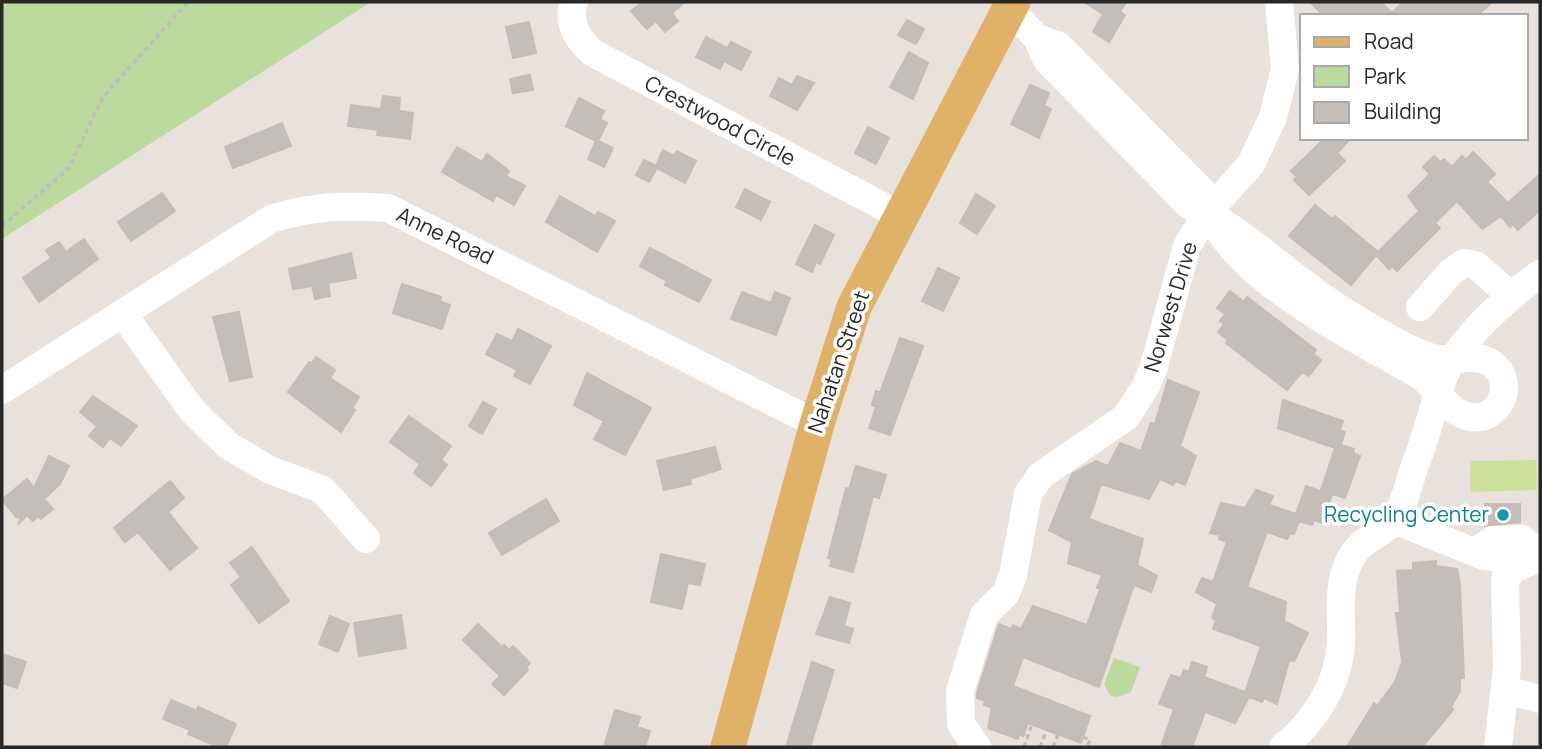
<svg xmlns="http://www.w3.org/2000/svg" width="1542" height="749" font-family="Manrope,sans-serif">
<style>
.green{fill:#bbda9d}
.pitch{fill:#cde099}
.building{fill:#c4beba;stroke:#c4bcb5;stroke-width:2}
.lines{fill:none;stroke-linecap:round;stroke-linejoin:round}
.path{stroke:#bebebe;stroke-width:3.5;stroke-dasharray:5 3.5;stroke-linecap:butt}
.minor{stroke:#fff;stroke-width:28}
.major{stroke:#e0b268;stroke-width:35}
.culture-dot{fill:#0f9aa8;stroke:#fff;stroke-width:2.5}
.labels{text-anchor:middle;stroke-width:7;stroke-linejoin:round;paint-order:stroke}
.street-label{font-size:21px;fill:#282828;stroke:#fff}
.culture-label{font-size:21px;fill:#0d838f;stroke:#fff;text-anchor:end}
</style>
<rect width="100%" height="100%" fill="#e9e1db"/>
<!-- green -->
<path class="green" d="M2,2H371L2,239Z
M1114,658L1140,667L1131,692L1117,697L1110,695L1104,684Z"/>
<!-- pitch -->
<path class="pitch" d="M1536,460L1537,490L1471,492L1470,461Z"/>
<!-- building -->
<path class="building" d="M642,2H685L672,13L678,21L665,32L656,21L647,29L631,11Z
M1084,2H1126L1120,12L1125,15L1109,42L1093,32L1103,14Z
M1310,2H1381L1392,13L1403,2H1492L1477,16H1324Z
M907,20L924,29L916,44L898,35Z
M529,22L536,53L513,58L506,27Z
M706,37L727,48L731,42L751,52L741,70L724,61L720,69L696,57Z
M909,52L928,63L913,99L890,87Z
M530,75L533,90L513,93L510,79Z
M797,76L814,83L797,110L770,96L779,78L792,85Z
M1030,85L1049,93L1044,106L1051,109L1039,138L1011,124Z
M383,96L400,98L399,111L413,113L410,139L377,135L378,130L348,126L351,105L381,109Z
M579,98L604,111L600,119L607,123L598,141L613,148L604,167L588,159L596,141L566,126Z
M282,123L291,146L233,168L225,147Z
M868,127L889,138L876,164L855,153Z
M1325,138H1351L1337,153L1345,161L1309,195L1294,180L1297,177L1291,171Z
M457,147L482,162L487,154L509,171L506,176L525,186L514,205L496,195L493,201L442,172Z
M663,150L674,156L677,151L696,161L685,183L657,168L649,182L636,175L644,160L656,166Z
M1473,152L1495,174L1487,182L1508,203L1540,174V210L1518,230L1513,224L1510,227L1501,216L1482,229L1457,201L1435,223L1440,228L1397,271L1392,266L1389,269L1376,255L1351,285L1289,236L1315,205L1332,219L1335,216L1378,252L1419,211L1408,196L1430,174L1423,167L1434,156L1440,162L1444,159L1452,167L1462,156L1466,160Z
M745,189L770,202L761,220L736,207Z
M162,193L175,211L131,241L118,222Z
M976,194L995,206L977,234L960,223Z
M560,196L595,216L598,212L615,221L597,252L546,222Z
M815,225L834,235L820,264L816,262L812,272L796,264Z
M84,239L98,259L39,302L23,278L51,258L46,250L59,242L66,252Z
M650,248L711,280L699,302L665,285L667,281L640,266Z
M351,253L356,278L328,283L330,296L315,299L312,286L293,289L289,269Z
M938,268L959,278L943,311L922,301Z
M402,284L441,297L440,301L450,305L442,329L393,313Z
M1230,291L1244,302L1247,297L1316,350L1313,354L1321,360L1309,376L1302,372L1287,390L1226,343L1228,340L1218,332L1224,324L1220,321L1225,314L1217,308Z
M742,292L771,303L775,292L790,298L776,335L731,319Z
M239,312L252,377L230,381L213,317Z
M518,329L551,346L530,384L514,376L517,370L486,354L497,334L512,341Z
M900,338L923,346L890,435L869,428L876,407L872,405L876,391L880,393Z
M316,357L335,370L330,378L359,397L352,408L355,410L341,432L288,392L309,362L312,363Z
M587,373L651,408L625,455L594,439L604,421L574,405Z
M1168,380L1199,392L1180,446L1196,456L1185,485L1175,481L1173,485L1160,479L1149,499L1101,484L1089,519L1143,539L1137,565L1157,576L1151,592L1134,585L1099,687L1023,657L1013,686L1090,716L1081,743L1028,723L1024,733L1020,732L1018,739L988,728L992,708L984,705L985,701L977,698V693L999,624L1011,629L1013,625L1021,629L1033,606L1087,625L1100,589L1097,588L1102,575L1068,563L1072,542L1049,530L1072,474L1096,461L1108,466L1120,443L1141,451L1151,423L1155,424Z
M93,396L137,426L121,446L110,438L103,447L89,436L97,426L80,412Z
M1283,400L1343,421L1340,430L1345,432L1341,445L1354,449L1353,453L1360,456L1345,498L1321,490L1335,448L1278,428Z
M483,402L496,409L482,434L469,426Z
M409,416L451,446L441,460L447,465L431,486L414,473L420,464L390,442Z
M715,447L721,469L690,479L691,484L664,490L657,461Z
M49,456L69,466L60,484L44,499L53,509L41,519L38,516L33,521L27,515L19,523L21,515L17,518L2,500L27,479L34,488Z
M856,466L886,475L879,498L873,496L853,572L830,566L832,559L828,558L846,488L849,489Z
M170,481L184,498L168,512L197,548L170,570L138,532L125,542L114,528Z
M1306,486L1332,495L1322,523L1314,520L1312,525L1299,521L1294,534L1290,533L1287,539L1267,532L1247,587L1286,602L1284,621L1308,633L1294,661L1289,660L1277,704L1264,698L1262,702L1249,697L1235,723L1205,712L1192,747H1161L1174,709L1159,704L1171,675L1181,678L1184,670L1189,672L1192,662L1207,667L1204,677L1245,692L1261,646L1213,629L1216,620L1212,618L1217,604L1196,592L1202,578L1213,582L1227,542L1219,539L1220,535L1210,533L1221,503L1245,508L1256,490L1273,496L1269,505L1296,514Z
M546,499L559,521L502,555L489,533Z
M1485,504H1520V522L1485,526Z
M252,547L289,601L259,623L231,585L241,577L230,563Z
M661,554L705,564L700,585L688,583L682,609L651,602Z
M1436,561V566L1457,569L1460,585L1464,678H1460V691L1451,707L1453,710L1422,747H1347L1374,703L1377,706L1395,682L1402,662L1396,613H1400L1397,571L1413,570V563Z
M830,597L850,603L844,626L853,629L849,643L816,634Z
M401,615L406,648L359,656L354,623Z
M330,616L349,624L338,652L319,644Z
M478,624L502,647L504,645L509,650L513,646L530,663L526,668L528,670L504,695L492,684L500,676L463,640Z
M2,654L26,662L17,688L2,683Z
M812,662L834,670L810,747H786Z
M171,700L197,711L198,707L236,724L226,747H218L188,734L190,730L163,719Z
M615,710L640,717L637,727L650,731L645,747H604Z"/>
<g class="lines">
<!-- path -->
<path class="path" d="M2,226L68,169L103,97L188,2
M1020,734L1027,737
M1083,737L1090,740L1087,747
M1024,747L1032,724
M1040,747L1047,730
M1053,747L1058,734"/>
<!-- minor -->
<path class="minor" d="M574,2C567,23 578,40 593,53L901,216
M1009,9L1037,38L1047,60L1189,205C1232,223 1262,252 1298,279C1326,301 1356,320 1387,337C1402,345 1423,358 1440,359C1458,361 1475,353 1491,363C1519,382 1498,426 1466,416C1444,409 1437,386 1419,375C1354,336 1218,274 1203,192L1059,46L1037,38
M1420,307L1451,272L1464,263L1476,265L1511,296
M123,314L191,409L208,426L229,446L270,470L323,490L366,539
M2,390L271,219C311,206 346,205 388,208L817,424
M1394,520L1484,556L1533,561
M1475,552L1493,540L1522,539L1540,554
M1505,690L1540,699
M977,747L961,724L960,691L984,615L1006,593L1013,575L1028,494L1040,476L1126,417L1146,386L1154,366L1187,246L1207,213L1251,164L1273,117L1285,69L1279,2
M1283,747C1314,722 1339,684 1341,643C1342,616 1337,589 1348,564C1360,536 1381,537 1394,520C1403,510 1410,479 1415,465C1426,438 1432,411 1441,384C1455,342 1505,299 1540,274
M1498,747L1507,667L1505,580L1513,569L1540,557"/>
<!-- major -->
<path class="major" d="M728,747L817,424L854,307L1013,2"/>
</g>
<!-- markers -->
<circle class="culture-dot" cx="1503" cy="515" r="7"/>
<g class="labels">
<!-- street labels -->
<g class="street-label">
<text transform="translate(720 121) rotate(28)" y="7">Crestwood Circle</text>
<text transform="translate(445 236) rotate(26)" y="7">Anne Road</text>
<text transform="translate(1171 307) rotate(-73)" y="7">Norwest Drive</text>
<text transform="translate(839 362) rotate(-71)" y="7">Nahatan Street</text>
</g>
<!-- culture labels -->
<g class="culture-label">
<text x="1489" y="522">Recycling Center</text>
</g>
</g>
<!-- border -->
<rect width="1542" height="749" fill="none" stroke="#282828" stroke-width="7"/>
<!-- legend -->
<rect x="1300" y="14" width="228" height="126" fill="#ffffff" stroke="#a9a9a9" stroke-width="2"/>
<rect x="1314" y="37" width="35" height="10" fill="#e0b268" stroke="#a9a9a9" stroke-width="2"/>
<text x="1364" y="49" font-size="21" fill="#282828">Road</text>
<rect x="1314" y="66" width="35" height="21" fill="#bbda9d" stroke="#a9a9a9" stroke-width="2"/>
<text x="1364" y="84" font-size="21" fill="#282828">Park</text>
<rect x="1314" y="102" width="35" height="21" fill="#c4beba" stroke="#a9a9a9" stroke-width="2"/>
<text x="1364" y="119" font-size="21" fill="#282828">Building</text>
</svg>
